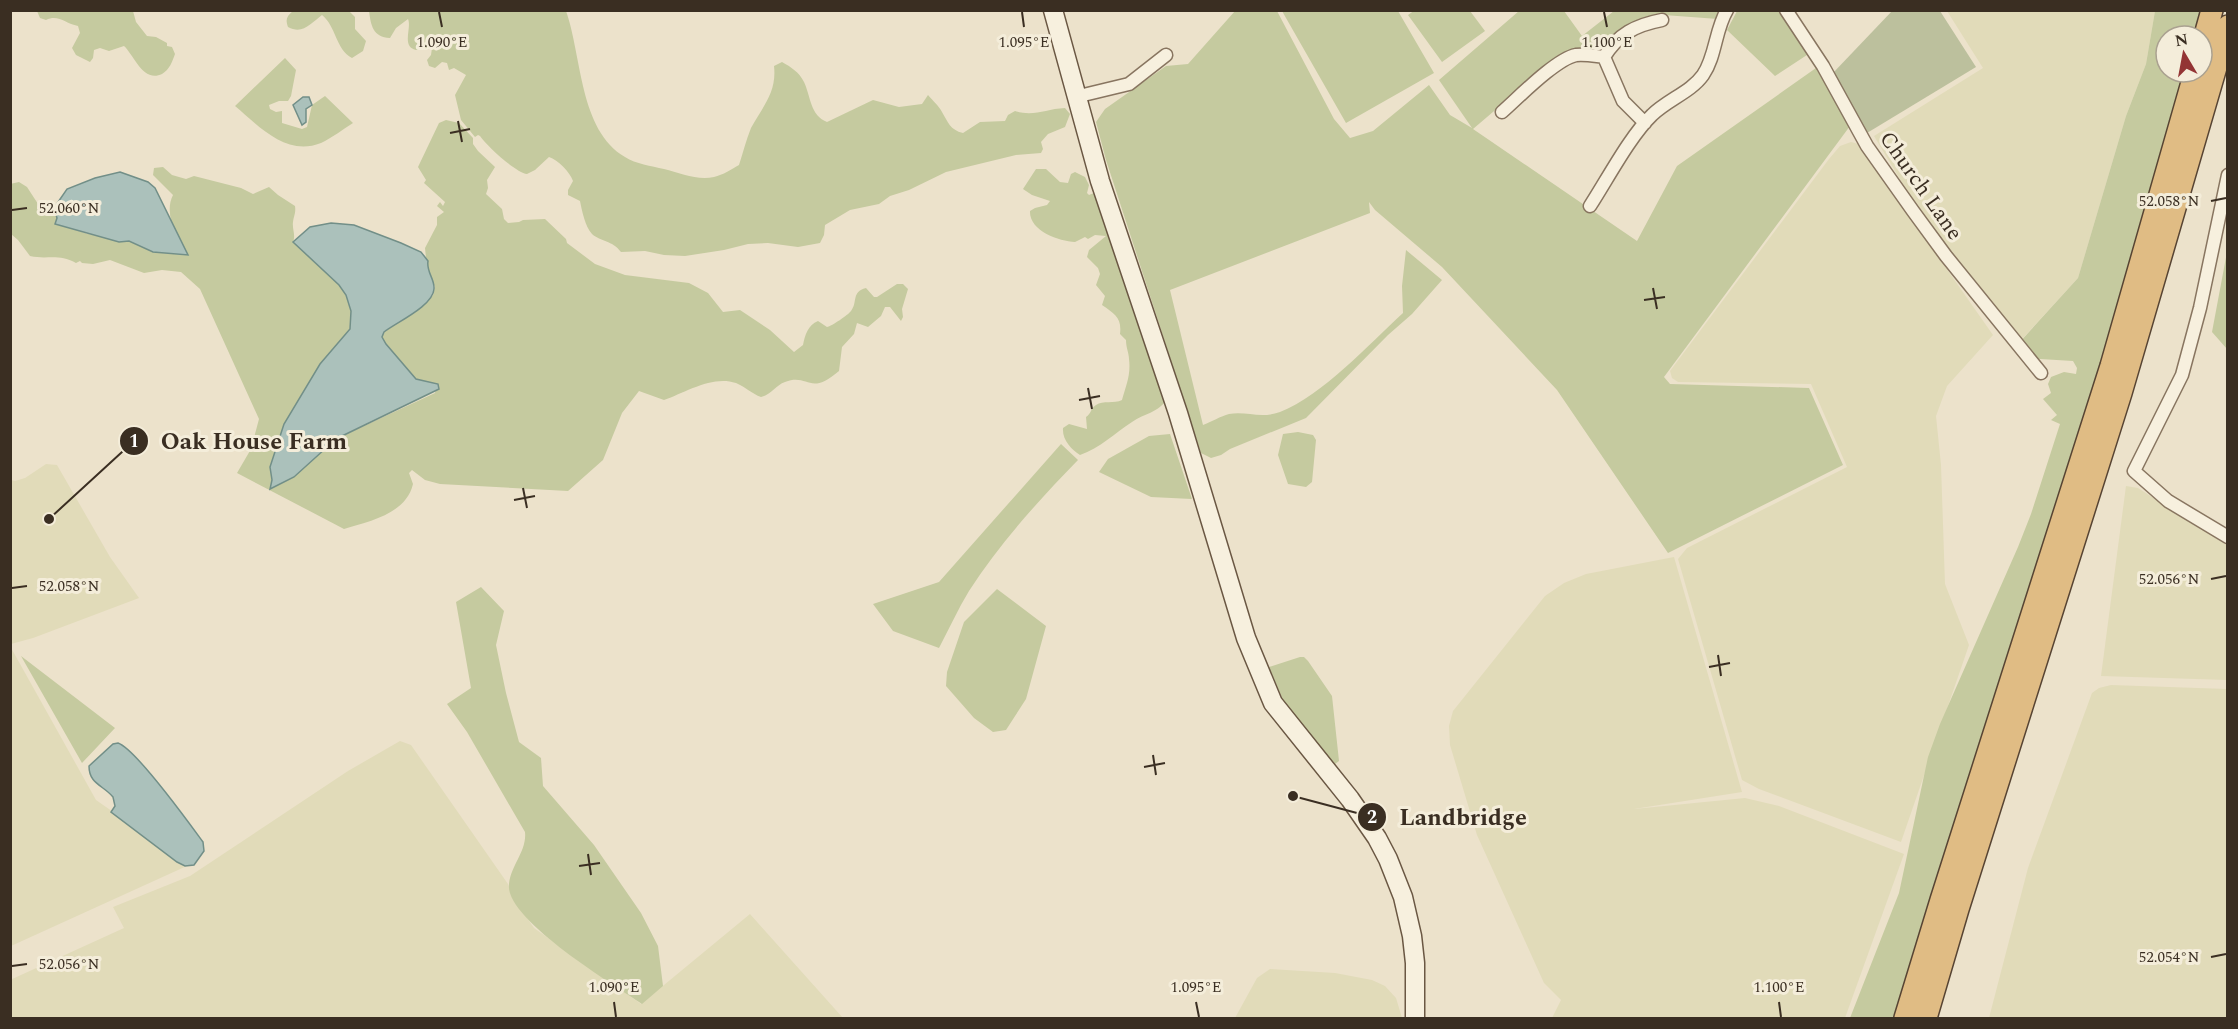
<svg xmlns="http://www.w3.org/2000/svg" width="2238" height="1029" font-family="Spectral,serif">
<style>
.farmland{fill:#e1dbb9}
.green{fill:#c5ca9f}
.cemetery{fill:#bcc09d}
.water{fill:#abc1bb;stroke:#728f88;stroke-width:1.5}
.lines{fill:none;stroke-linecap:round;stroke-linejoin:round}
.minor-casing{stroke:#887560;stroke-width:15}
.secondary-casing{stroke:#6a5743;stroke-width:21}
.trunk-casing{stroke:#574433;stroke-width:24}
.minor{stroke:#f7f0de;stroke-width:12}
.secondary{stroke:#f7f0de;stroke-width:18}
.trunk{stroke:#e0bc84;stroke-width:21}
.ticks{fill:none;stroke:#3a2e22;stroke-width:2}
.labels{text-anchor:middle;stroke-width:6;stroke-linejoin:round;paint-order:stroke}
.street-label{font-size:22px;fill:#3a2e22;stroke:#f4edda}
.ticks-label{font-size:15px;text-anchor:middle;fill:#3a2e22;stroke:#f4edda;stroke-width:6;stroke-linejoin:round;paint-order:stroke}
.leader{fill:none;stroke:#3a2e22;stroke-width:2}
.callout-dot{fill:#3a2e22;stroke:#f4edda;stroke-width:2}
.mark-label{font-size:18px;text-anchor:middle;font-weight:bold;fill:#fff}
.callout-label{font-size:24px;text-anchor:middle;font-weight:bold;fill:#3a2e22;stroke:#f4edda;stroke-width:6;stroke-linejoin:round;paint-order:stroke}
</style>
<rect width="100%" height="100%" fill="#ece2cb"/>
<!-- farmland -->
<path class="farmland" d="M1947,11H2155L2146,64L2126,116L2078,278L2022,339L1941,241L1910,196L1874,136L1983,68Z
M1851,142L1859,144L1993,335L1947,386L1936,416L1941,465L1945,584L1969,645L1901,842L1759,789L1742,780L1678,559L1687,548L1847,467L1811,384L1678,382L1672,378L1670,371L1829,159L1840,146Z
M46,464L57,465L110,557L139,598L33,638L11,644V480L15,481L25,478Z
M2126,486L2138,488L2227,545V680L2101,676Z
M1674,557L1742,792L1634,809L1745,798L1779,806L1904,854L1845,1018H1552L1561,1000L1544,983L1477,835L1450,745L1449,726L1453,711L1545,596L1564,583L1586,574Z
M10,646L96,800L189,865L11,946Z
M2111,685L2227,689V1018H1989L2028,868L2092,693L2099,688Z
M400,741L411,745L508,884L511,895L534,928L641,1004L750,914L843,1018H11L10,980L124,928L113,907L190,876L348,771Z
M1270,969L1335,973L1372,980L1385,986L1396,998L1402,1018H1235L1257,978Z"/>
<!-- green -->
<path class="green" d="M1415,10L1470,11L1485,31L1442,62L1408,15Z
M37,11H133L136,22L147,36L156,37L167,43V46L172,47L175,54C172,62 170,69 162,74C143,83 134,55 124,46L109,51L100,48L94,50L93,58L90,62L76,55L72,48L80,33L78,26C65,24 59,14 46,20L40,18Z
M293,11H349L355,17V29L366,41L363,51L352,58C336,50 336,26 322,15C311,23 303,35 288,27C285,19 287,16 293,11Z
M369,11H566C582,56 579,130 625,157C636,164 651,166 664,169C680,173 698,181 714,177C723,175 732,169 739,165C743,153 746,140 751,128C763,106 777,92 774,66L782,62C791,67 799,72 804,82C811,97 810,115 827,122L873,100L899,107L922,104L928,95C933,101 939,106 942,112C948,122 950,130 963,133L980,122L1005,121L1008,115L1015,111C1034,117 1045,109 1065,108L1070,114L1065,127L1048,134L1041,142L1043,149L1041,153L1016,155L946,172L909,190L890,196L879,204L850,210L825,225L824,235L820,243L798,247L768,243L748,244L724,250L685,256L664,255L645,251L621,252C612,240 601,242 592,234C585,226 582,211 580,201L568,195V190L573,181C570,172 558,160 549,157L535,170L527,174C516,173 487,146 480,136L478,135L475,137L461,120L455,95L466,75L454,68L449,70L447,63L442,62L435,68L429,66L427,60L431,55L432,48C427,48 421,50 416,50C401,47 412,28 408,19L396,28L390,38C373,37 371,26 369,11Z
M1235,11H1277L1334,119L1350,138L1373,131L1429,85L1450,115L1472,128L1439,80L1519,11H1564L1582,36L1614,11H1722L1718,19L1664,15L1602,49L1549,64L1473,129L1637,241L1677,166L1816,68L1850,126L1664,377L1670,384L1809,388L1843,465L1668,553L1557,390L1442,267L1375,210L1369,202L1370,213L1170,290L1203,425C1211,422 1221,416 1229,414C1247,411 1260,419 1280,412C1323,395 1369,344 1403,313L1402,286L1406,250L1442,280L1412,314L1388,335L1306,418L1230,449L1221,455L1211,458L1201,453L1106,160L1096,122L1105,109L1166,66L1188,64Z
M1282,11H1398L1434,73L1346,123Z
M1737,11H1780L1810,53L1775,76L1727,30Z
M2155,11H2204L2197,36H2166V72H2188L2122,306L1898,1018H1850L1899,893L1928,757L1940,724L2018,547L2031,514L2060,424L2051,420L2057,415L2043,399L2051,393L2048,384L2051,377L2064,372L2076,374L2077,368L2073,361L2026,358L2018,344L2078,278L2126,116L2146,64Z
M285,58L296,70L291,96L288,101H279L269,105L270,109L276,112L282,111V123L302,129L307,127L312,105L325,96L353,123C343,129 332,138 321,143C286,157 259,126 235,106Z
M446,120L459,123L473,138V144L478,151L495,167L487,180L488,188L486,194L502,209L504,219L508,223L519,222L523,220L545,219L566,239L567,243L595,264L625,275L689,283L708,293L723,312L740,310L770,330L794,352L803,345C805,335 808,325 818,321L827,327C832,326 848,315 851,311C858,302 851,292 866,288L874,297H877L897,284H903L908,289L902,309L903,317L901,321L890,307H885L881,316L868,327L857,323L854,334L842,347L839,371C809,397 809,373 785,382C776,385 771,395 761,397C752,394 746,387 736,383C713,375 686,392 664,400L639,391L622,413L603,460L568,491L440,484L425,480L412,470L409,473L413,484C406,514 370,521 344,529L237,473L251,449L259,419L200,289L181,272L162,270L144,273L110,260L93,264L82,263L80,261L76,263C58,253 48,260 30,256L18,240L11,234L10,184L19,182L27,187L40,207L49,203L57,204L54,212L57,218L55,223L88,234L100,235L119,242L129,241L153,252L187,255C178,238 163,215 173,195L153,175L154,168L163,167L172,175L186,179L194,176L241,188L253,194L269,187L278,195L295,206C296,213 294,215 293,222C292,229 296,235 293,242L339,285L346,295L351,311L350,329L320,364L284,424L270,467L272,480L271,488L340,437L435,393L437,384L416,379L386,344L382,337L384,332L420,308L433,295L435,287L427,268L425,248L437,225V217L444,212L437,206L440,202L443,206L445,202L424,183L426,180L418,167L439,123Z
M1036,169H1046L1060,182L1068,183L1071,174L1075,172L1085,177L1089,185L1087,193L1089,195L1094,193L1096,187L1167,399C1158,413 1145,413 1132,422C1115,433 1100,448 1080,455C1071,449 1062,440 1063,428L1069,424L1087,429L1086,417C1091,414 1091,408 1096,405C1103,400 1114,404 1122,400C1126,385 1131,375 1129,359C1129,353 1126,348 1126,340L1120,334C1122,318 1115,314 1102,305L1105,296L1096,285L1100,274L1098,268L1087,257L1089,250L1106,236L1095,235L1088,239L1085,237L1075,242C1059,241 1029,231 1030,211L1035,208L1047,205L1050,201L1032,195L1023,189Z
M2227,252V349L2212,332Z
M1298,432L1313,435L1316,440L1312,482L1306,487L1288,484L1278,455L1283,434Z
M1170,434L1192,499L1151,497L1099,472L1108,459L1149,436Z
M1061,444L1078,460C1039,500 1000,543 969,591C958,609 949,629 939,648L893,631L873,604L939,582Z
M481,587L504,611L496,645L506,693L519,742L541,758L543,786L594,845L641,913L658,946L663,986L642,1004C614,985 504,919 509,884C511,865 527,851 525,832L467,732L447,704L471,688L456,602Z
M997,589L1046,626L1026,699L1006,730L993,732L974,718L946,686L947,672L964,622Z
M21,656L115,728L82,763Z
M1300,657H1304L1308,661L1332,696L1339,761L1331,767L1290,714V710L1286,707L1269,667Z"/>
<!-- cemetery -->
<path class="cemetery" d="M1893,10L1940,11L1976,67L1867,133L1833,73Z"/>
<!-- water -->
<path class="water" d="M303,97H309L312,105L306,109V122L302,125L293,105Z
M120,172L148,182L155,188L188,255L153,252L129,241L119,242L55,224L57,218L54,208L67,189L95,178Z
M331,223L354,225L401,243L421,252L428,261C426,272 435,279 434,289C433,306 397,322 384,332L382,337L386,344L416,379L438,384L439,389L340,437L326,448L294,477L270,489L272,480L270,467L284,424L320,364L350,329L351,311L346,295L339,285L293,242L310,227Z
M118,743C136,749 189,823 203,842L204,851L194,865L185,866L177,862L111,812L115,806L113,797C103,785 89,784 89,766L113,744Z"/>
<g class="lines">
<!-- minor casing -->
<g class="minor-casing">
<path id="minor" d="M1786,10L1823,66L1867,146L1913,211L1946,256L2041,373
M1075,97L1129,84L1166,55
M1502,112C1519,97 1556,59 1576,55C1586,54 1595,56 1604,57
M1645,123L1623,101L1604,57C1618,34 1636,25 1662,20
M2228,175L2200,308L2182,375L2134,471L2168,501L2228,537
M1590,206C1607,180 1630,136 1652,115C1667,100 1691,92 1703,75C1716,56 1715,30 1727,10"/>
</g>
<!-- secondary casing -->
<g class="secondary-casing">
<path id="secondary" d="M1053,10L1100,181L1178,413L1246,638L1273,703L1350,799L1377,838L1388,859L1403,897L1412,936L1415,963V1018"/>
</g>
<!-- trunk casing -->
<g class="trunk-casing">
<path id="trunk" d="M2202,46L2212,10
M1905,1018L1941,900L2111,366L2195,72
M1926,1018L1958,909L2121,393L2228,26"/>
</g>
<!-- minor -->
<use href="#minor" class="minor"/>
<!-- secondary -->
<use href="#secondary" class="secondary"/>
<!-- trunk -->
<use href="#trunk" class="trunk"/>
</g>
<!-- ticks -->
<path class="ticks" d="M439,12L442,27M1022,12L1024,27M1604,12L1607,27M458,121L462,142M450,133L470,129M2211,201L2226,198M12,210L27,208M1653,288L1657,309M1644,300L1665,297M1088,388L1092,409M1079,400L1100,396M523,488L527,508M514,500L535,496M2211,579L2226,576M12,588L27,586M1718,655L1721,676M1709,667L1730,663M1153,755L1156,775M1144,767L1165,763M588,854L591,875M579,866L600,863M2211,957L2226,954M12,966L27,964M614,1002L616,1017M1196,1002L1199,1017M1779,1002L1781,1017"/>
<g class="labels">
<!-- street labels -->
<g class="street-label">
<text transform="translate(1922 185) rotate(55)" y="8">Church Lane</text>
</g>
</g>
<g class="ticks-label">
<text x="442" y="47">1.090°E</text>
<text x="1024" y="47">1.095°E</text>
<text x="1607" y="47">1.100°E</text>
<text x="2169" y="206">52.058°N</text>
<text x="69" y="213">52.060°N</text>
<text x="2169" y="584">52.056°N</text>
<text x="69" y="591">52.058°N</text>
<text x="2169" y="962">52.054°N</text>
<text x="69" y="969">52.056°N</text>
<text x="614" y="992">1.090°E</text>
<text x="1196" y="992">1.095°E</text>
<text x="1779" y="992">1.100°E</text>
</g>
<!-- callouts -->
<path class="leader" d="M49 519L134 441M1293 796L1372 817"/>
<g class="callout-dot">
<circle cx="49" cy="519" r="6"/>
<circle cx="1293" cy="796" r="6"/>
<circle cx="134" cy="441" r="15"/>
<circle cx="1372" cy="817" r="15"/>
</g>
<g class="mark-label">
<text x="134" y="447">1</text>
<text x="1372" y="823">2</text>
</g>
<g class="callout-label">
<text x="254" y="449">Oak House Farm</text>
<text x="1463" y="825">Landbridge</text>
</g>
<!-- border -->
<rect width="2238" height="1029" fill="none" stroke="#3a2e22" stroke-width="24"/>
<!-- north arrow -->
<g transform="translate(2184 54) rotate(350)"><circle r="28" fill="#f4edda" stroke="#aaa190" stroke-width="1.5"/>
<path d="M0-4.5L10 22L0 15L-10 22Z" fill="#933434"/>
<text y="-9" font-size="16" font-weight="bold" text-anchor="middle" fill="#3a2e22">N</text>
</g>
</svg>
